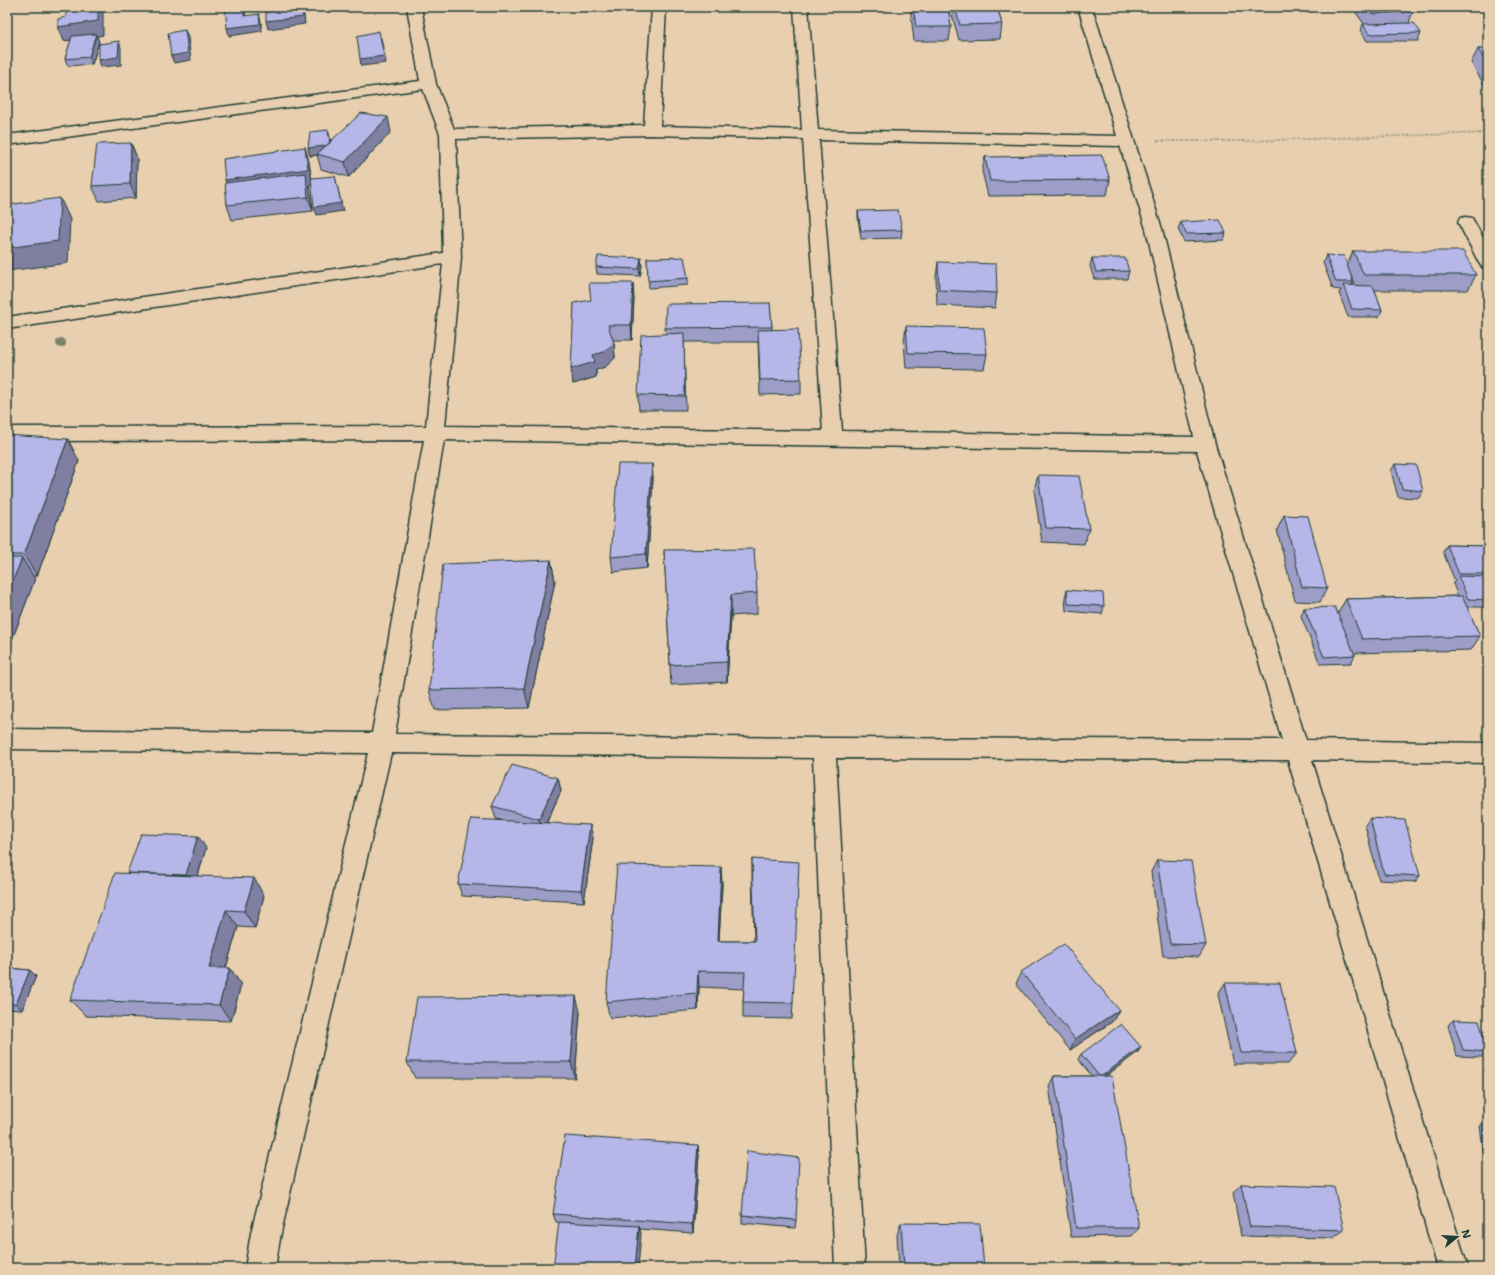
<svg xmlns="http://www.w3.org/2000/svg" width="1495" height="1275" font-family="'Shantell Sans',sans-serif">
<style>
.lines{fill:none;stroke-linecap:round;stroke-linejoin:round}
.minor-casing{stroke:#1f3d34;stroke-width:3}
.path{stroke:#1f3d34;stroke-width:2;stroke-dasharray:0.5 2;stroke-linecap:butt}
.minor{fill:#e8cfb0;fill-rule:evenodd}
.tree{fill:#7e836e}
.wall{fill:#9d9dc8;stroke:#1f3d34;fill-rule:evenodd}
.shaded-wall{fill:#807fa2;stroke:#1f3d34}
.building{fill:#b7b6e8;stroke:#1f3d34}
</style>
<rect width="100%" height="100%" fill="#e8cfb0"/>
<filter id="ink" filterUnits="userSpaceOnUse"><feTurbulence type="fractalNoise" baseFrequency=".025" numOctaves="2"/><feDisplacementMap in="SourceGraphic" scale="8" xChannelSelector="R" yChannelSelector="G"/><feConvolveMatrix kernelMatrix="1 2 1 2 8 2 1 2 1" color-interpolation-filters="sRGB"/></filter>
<g filter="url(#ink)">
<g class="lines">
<!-- minor casing -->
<g class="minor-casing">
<path id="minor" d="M407,7H421L436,84L454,129L644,125L652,7H666L660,126L802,130L794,7H808L818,130L1117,136L1078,7H1092L1162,229L1215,444L1306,740L1488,743V763L1312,760L1468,1268H1438L1288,760L836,758L865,1268H835L813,758L391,753L281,1233L275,1268H245L251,1233L368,753L7,749V729L372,733L424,440L7,441V427L426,426L443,264L7,329V317L443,253L440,134L423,89L7,145V135L420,81ZM652,135L803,139L823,431L445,426L461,257L456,139ZM819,140L1120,146L1146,229L1194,437L842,431ZM444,440L1197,451L1282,740L824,738L395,734Z
M1466,217L1472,218L1488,247V268L1482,267L1479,263L1458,222L1460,218Z"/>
</g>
<!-- path -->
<path class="path" d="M1157,141H1247L1488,133"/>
<!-- minor -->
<use href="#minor" class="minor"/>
</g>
<!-- trees -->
<circle class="tree" cx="61" cy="343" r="5"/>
<!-- wall -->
<path class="wall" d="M910,7H997L1002,24L1000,39L959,40L952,15L953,8L948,7L951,27L949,41H914Z
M1352,7H1410L1413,11L1409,23L1421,33L1418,41H1367L1361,31L1363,24H1364Z
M58,19L103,35L97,36L99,42L92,64L68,66L65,59L71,40L64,41Z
M1478,49H1488V91L1471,63Z
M328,130L331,142L391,132L349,177L321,169L317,155L310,156L308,148Z
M131,143L137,158L136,198L99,201L92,186Z
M305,147L309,162L312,184L309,185L310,188L313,211L232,220L227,205L226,183Z
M985,157L1110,180L1107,195L988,196L982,171Z
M858,211L902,230L901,238L861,239L858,218Z
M1181,222L1226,233L1224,240L1184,242L1178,229Z
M1353,251L1476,275L1468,290H1375L1382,310L1379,317H1348L1339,293L1341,290L1333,289L1323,263L1326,255L1347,266ZM1349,272L1355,285H1352L1353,282Z
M647,258L688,278V285L649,288Z
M1092,258L1129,271L1127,279H1094L1090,266Z
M938,262L997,293L995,308L937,305L936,277Z
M642,266L640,276L597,274L596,267Z
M634,298L632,340H613L614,343L615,358L605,367L596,370V377L573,384L574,303Z
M770,303L772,329L801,379V394L760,395L758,342H684L686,410H639L638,395L666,334L665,328Z
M906,326L987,354L984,369L906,368L904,341Z
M7,435L79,461L37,576H33L35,579L7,653Z
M652,464L653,479L647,568L613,572L611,557Z
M1395,464L1423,491L1419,498L1398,497L1391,471Z
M1038,475L1089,529L1084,544L1042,542L1034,490Z
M1284,515L1327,588L1320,602L1295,601L1277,530Z
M1447,545L1488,546V607H1467L1480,636L1471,650L1354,653L1355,655L1351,663L1320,664L1301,616L1304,608L1338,613L1346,599L1458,596L1453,584L1455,581L1443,552Z
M664,550L757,593V614L731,616L727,682L671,685Z
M551,560L555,581L529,708L435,710L429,690Z
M1067,590L1104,606L1102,614L1066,611L1065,597Z
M1488,632V644L1484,637Z
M558,778L561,791L547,822L593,838L584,902L462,896L458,884L501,820L496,819L492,806Z
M1370,818L1420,876L1415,882L1379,880L1365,825Z
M206,848L198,876L264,896L255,928L238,927L226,968H230L241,985L231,1021L86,1016L70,1000L127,873Z
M752,859L793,1003L792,1019L743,1018V1002L744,989L699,987L698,1010L610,1018L606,1002L721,867L722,885L719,941H754L752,877Z
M1157,860L1206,945L1199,957L1163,956L1151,872Z
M7,968L30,970L36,976L22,1010L7,1009Z
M1021,972L1113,1021L1070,1050L1016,984Z
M1225,983L1297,1053L1288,1064H1233L1218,994Z
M580,1012L575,1078H415L407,1062Z
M1453,1020L1488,1052L1482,1057L1457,1056L1448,1025Z
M1141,1047L1138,1052L1106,1076L1139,1228L1132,1236L1071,1237L1049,1086L1054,1076H1092L1078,1059L1081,1054Z
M1487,1121H1488V1156H1484L1480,1126Z
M699,1155L693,1233L640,1229L641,1234L556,1222L553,1214Z
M1241,1184L1344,1230L1333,1238L1241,1236L1233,1193Z
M742,1215L796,1220L795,1228L742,1223Z
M901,1223L984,1268H899L897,1235Z"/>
<!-- shaded-wall -->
<path class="shaded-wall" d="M98,7H103V35L97,36L99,42L92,64L89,57L96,36L64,41L58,27Z
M243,7H245L246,23L244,16Z
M302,8L304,15L305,24L268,29L266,21Z
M259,14L261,21L262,31L229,36L227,28Z
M185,30L188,37L191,60L174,63L171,56Z
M381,38L386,63L361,66L360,59Z
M119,41L121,48V65L101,67L99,60Z
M388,117L391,132L349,177L345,162Z
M328,130L330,138L332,153L310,156L308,148Z
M131,143L137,158L136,198L130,184Z
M305,147L309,162L312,184L309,185L310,188L313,211L308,197L230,195L225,180Z
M335,176L343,211L317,215L314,207Z
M60,198L70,219L68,263L7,271V248Z
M641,258L642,266L640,276L639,269Z
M633,283L634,298L632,340L631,325Z
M614,343L615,358L605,367L596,370V377L573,384L571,369L593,355Z
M68,439L79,461L37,576L24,555Z
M652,464L653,479L647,568L646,554Z
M22,558L35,579L7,653V595Z
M551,560L555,581L529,708L524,688Z
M731,595V616L727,682V662Z
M558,778L561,791L542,832L539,819Z
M590,825L593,838L584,902L581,890Z
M198,836L206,848L193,892L184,880Z
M721,867L722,885L718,958V941Z
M254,878L264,896L255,928L244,911Z
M226,910L238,927L221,984L209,968Z
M230,968L241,985L231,1021L219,1005Z
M30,970L36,976L22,1010L16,1004Z
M698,971L699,987L698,1010L697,993Z
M576,996L580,1012L575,1078L571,1062Z
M1119,1010L1113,1021L1070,1050L1075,1039Z
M1141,1047L1138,1052L1097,1082L1100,1077Z
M698,1145L699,1155L693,1233L692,1224Z
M639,1226L641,1234L638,1268H635Z"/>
<!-- building -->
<path class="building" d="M66,7H98V21L58,27V19L66,17Z
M225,7H243L244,16L259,14L260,24L227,28Z
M913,7H948L951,27H916Z
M955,7H997L1002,24L960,25Z
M1368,7H1410L1413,11L1373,14Z
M302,8L303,17L266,21V12Z
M1414,23L1421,33L1369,34L1363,24Z
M185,30L188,53L171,56L168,33Z
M379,31L384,56L360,59L357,36Z
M96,34L89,57L65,59L72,36Z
M119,41L118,57L99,60V44Z
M1478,49H1488V66Z
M361,113L388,117L345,162L317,154Z
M328,130L330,143L326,146L308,148L310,132Z
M131,143L130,184L92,186L97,144Z
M305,147L308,169L225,180L223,159Z
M1102,155L1110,180L990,181L985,157Z
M306,173L308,197L227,205L225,183Z
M335,176L341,203L314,207L311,178Z
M60,198L58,241L7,248V205Z
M898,210L902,230L861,231L858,211Z
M1220,220L1226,233L1186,234L1181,222Z
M1353,251H1463L1476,275H1364Z
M1326,255L1344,256L1353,282H1336Z
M598,256L641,258L639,269L596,267Z
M684,257L688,278L648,281L647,258Z
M1092,258H1125L1129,271L1096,272Z
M938,262L996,264L997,293L939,290Z
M589,283H633L631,325H608L614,343L604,352L593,355L595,362L571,369L574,303L591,300Z
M1343,285L1373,286L1382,310L1352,309Z
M770,303L772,327L665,328L666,304Z
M906,326L984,328L987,354L908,353Z
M798,329L801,379L760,380L758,330Z
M684,333L685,396L638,395L641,335Z
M7,435L68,439L24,555H7Z
M618,464H652L646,554L611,557Z
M1395,464L1416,465L1423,491L1402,489Z
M1038,475L1079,476L1089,529L1046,528Z
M1284,515L1308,516L1327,588L1302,587Z
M1447,545L1488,546V574H1459Z
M754,549L757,593L731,595L727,662L670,665L664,550Z
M7,558H22L7,595Z
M551,560L524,688L429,690L443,564Z
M1458,576L1488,577V600L1468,599Z
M1067,590L1103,593L1104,606L1068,604Z
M1462,596L1480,636L1362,639L1346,599Z
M1335,607L1355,655L1324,657L1304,608Z
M512,765L558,778L539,819L492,806Z
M1370,818L1405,820L1420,876L1384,874Z
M471,819L590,825L581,890L458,884Z
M141,834L198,836L186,875L127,873Z
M752,859L799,862L793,1003L743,1002L745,972L698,971L697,993L606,1002L617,865L721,867L718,941H755Z
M1157,860L1191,861L1206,945L1170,944Z
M115,873L254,878L244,911L226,910L209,968H230L219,1005L70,1000Z
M1064,944L1119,1010L1075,1039L1021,972Z
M7,968L30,970L16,1004H7Z
M1225,983H1280L1297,1053H1241Z
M576,996L571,1062H407L417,997Z
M1453,1020L1479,1021L1488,1052L1463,1050Z
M1121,1024L1141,1047L1102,1076H1099L1081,1054Z
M1054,1076H1112L1139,1228H1076Z
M1487,1121H1488V1131Z
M565,1136L698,1145L692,1224L553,1214Z
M747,1151L799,1158L796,1220L742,1215Z
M1241,1184L1334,1187L1344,1230L1250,1227Z
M559,1222L639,1226L635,1268H553Z
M901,1223L980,1224L984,1268H904Z"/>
</g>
<!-- margin -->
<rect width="1495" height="1275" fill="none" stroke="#e8cfb0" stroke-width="24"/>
<rect x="12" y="12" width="1471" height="1251" fill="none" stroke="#1f3d34" stroke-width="1.5" filter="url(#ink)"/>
<!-- north arrow -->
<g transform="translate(1457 1237) rotate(72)" stroke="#e8cfb0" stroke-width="3" paint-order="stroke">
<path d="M0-3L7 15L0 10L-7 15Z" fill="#1f3d34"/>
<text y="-6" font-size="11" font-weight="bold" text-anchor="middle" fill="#1f3d34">N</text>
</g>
</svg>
